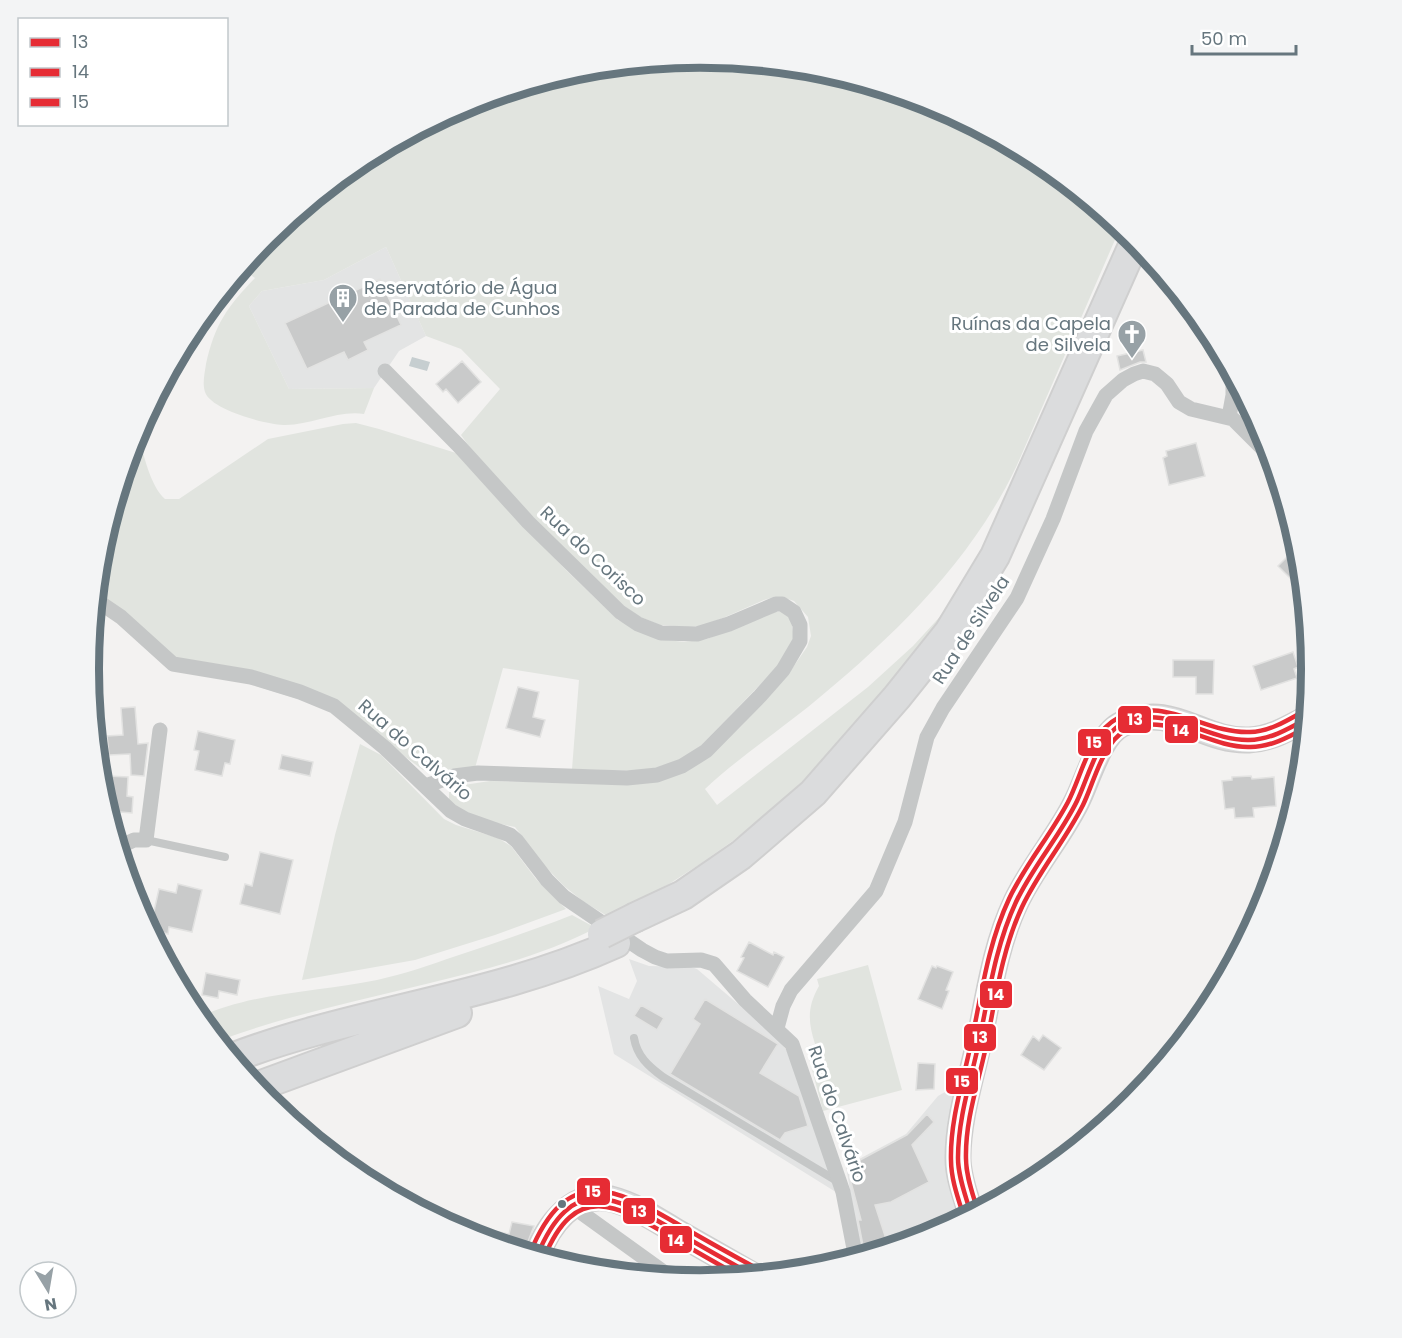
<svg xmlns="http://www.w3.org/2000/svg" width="1402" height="1338" font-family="Poppins,sans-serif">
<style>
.built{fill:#e3e4e4}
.green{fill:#e1e4df}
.water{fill:#c6ced0}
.building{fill:#c9caca;stroke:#e2e2e1;stroke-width:1.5}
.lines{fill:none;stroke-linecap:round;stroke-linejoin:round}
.primary-casing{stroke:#cecece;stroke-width:27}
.highway-casing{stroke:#cfcfcf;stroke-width:32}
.lane{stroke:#c5c7c7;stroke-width:8}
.street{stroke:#c5c7c7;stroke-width:15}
.primary{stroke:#dbdcdd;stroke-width:24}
.highway{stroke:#dbdcdd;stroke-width:28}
.highway-bridge-casing{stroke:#cfcfcf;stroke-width:32;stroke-linecap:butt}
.highway-bridge{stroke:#dbdcdd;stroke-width:28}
.bus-1-casing{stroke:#fff;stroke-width:9}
.bus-2-casing{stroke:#fff;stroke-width:9}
.bus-3-casing{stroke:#fff;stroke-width:9}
.bus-1{stroke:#e62c34;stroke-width:4.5}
.bus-2{stroke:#e62c34;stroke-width:4.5}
.bus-3{stroke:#e62c34;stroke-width:4.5}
.bus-dot{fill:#66767e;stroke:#fff;stroke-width:2}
.labels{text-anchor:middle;stroke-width:6;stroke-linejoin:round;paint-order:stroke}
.poi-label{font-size:18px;fill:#66767e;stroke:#fff;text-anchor:start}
.street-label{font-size:18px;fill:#66767e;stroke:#fff}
.rim{fill:none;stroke:#66767e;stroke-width:8}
.line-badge{stroke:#fff;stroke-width:2}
.badge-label{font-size:16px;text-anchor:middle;font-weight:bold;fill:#fff}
</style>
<rect width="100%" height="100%" fill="#f3f2f1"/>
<!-- built -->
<path class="built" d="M386,247L426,336L399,351L374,388L289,389L249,306L262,291L324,280Z
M629,959L649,966L691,967L697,969L778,1038L787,1051L839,1194L614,1054L598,986L629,999L637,981Z
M966,1080V1218L935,1235L861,1257L846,1166L906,1134L938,1096Z"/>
<!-- green -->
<path class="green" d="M701,57L821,69L936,104L1041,160L1121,226L1017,465C971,563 890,640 808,707C774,734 736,760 705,789L717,805L868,687L913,646L957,598L937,631L799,787L734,840L700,864L669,884L609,917L584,902L564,886L543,864L515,827L474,818L449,802V792L457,786L490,781L625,784L722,744L742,725L787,676L807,647L811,636L808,617L794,601L785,598L774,597L764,600L723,618L701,626L688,627L660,625L638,616L623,605L538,524L471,449L461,435L500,389L461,349L426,336L386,247L324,280L262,291L249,306L289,389L374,388L364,414C337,410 310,426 283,425C265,424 211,410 205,392C202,383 205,372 206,364C215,324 227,307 255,278L242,269L269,236L361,160L467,103L582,69Z
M356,423L379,429L456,453L567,571L618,620L660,639L684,642L707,639L769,613L782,611L791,619L794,638L777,667L696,751L669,766L636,771L572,769L579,680L503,668L475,768L438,772L423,770L392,747L357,717L180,663L96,597L101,549L131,449L140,443C146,462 151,486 165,499H179L268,439L343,424Z
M360,744L381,755L444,819L456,825L498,838L511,846L536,879L566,909L495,935L415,960L302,980L335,835Z
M572,915L596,928C542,956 484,970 426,984C356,1001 285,1016 218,1041L199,1017C254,992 319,992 377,980C404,974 430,965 456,956C495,943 534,930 572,915Z
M868,965L902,1090L823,1111L806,1047L815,1044C808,1022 807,1007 819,986L817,979Z"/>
<!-- water -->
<path class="water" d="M412,357L430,362L427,371L409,366Z"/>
<!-- building -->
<path class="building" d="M380,279L401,325L364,342L368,350L348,360L344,352L307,369L285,323Z
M1143,350L1146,362H1140L1120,370L1117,356Z
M462,361L481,382L458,403L446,389L443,392L436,384Z
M1196,443L1205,476L1169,485L1163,458L1167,456L1166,451Z
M1293,551L1302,560L1303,569L1292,580L1278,566Z
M1293,652L1298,667L1294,669L1297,678L1261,690L1253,666Z
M1173,660H1214L1213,694H1196V677H1173Z
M518,687L539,692L533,717L545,720L540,737L506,728Z
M135,707L138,744L148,743L144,776L131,775L130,754L109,755L107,736L123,735L121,708Z
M198,731L235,740L230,764L225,763L222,776L195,770L199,751L194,750Z
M282,755L313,762L310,776L279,769Z
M107,776L128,777L127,796L133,797L132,813L108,811L106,804Z
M1251,776L1252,779L1274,777L1276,806L1253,808L1254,817L1235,818L1234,808L1225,809L1222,781L1232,780V777Z
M260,852L293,860L280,914L240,904L245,884L252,886Z
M178,884L202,890L192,932L169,927L168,934L150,929L159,889L176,893Z
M749,942L773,955L774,952L784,957L768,987L737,971L744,958L741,957Z
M932,966L936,968L937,966L953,972L946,990L949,991L942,1009L918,999Z
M206,973L240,980L237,995L219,991L218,998L202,995Z
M705,999L778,1044L760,1073L799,1096L808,1126L785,1133L780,1140L670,1074L700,1024L693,1019Z
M641,1005L664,1018L657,1030L634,1016Z
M1043,1035L1061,1048L1044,1070L1021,1055L1033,1036L1039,1041Z
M918,1063L935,1064L934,1089L916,1090Z
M927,1114L934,1122L912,1145L929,1182L891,1202L875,1205L889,1248L865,1256L858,1220H861L847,1167L907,1135Z
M512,1222L534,1226L524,1252L491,1242L493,1231L509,1234Z"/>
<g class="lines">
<!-- primary casing -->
<g class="primary-casing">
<path id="primary" d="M971,1215C966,1196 958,1178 958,1158C958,1122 969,1086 977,1051C988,1001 994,948 1016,902C1033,866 1060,836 1077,801C1088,779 1100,734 1122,724C1173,701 1201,742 1249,740C1271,739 1289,728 1308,718
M537,1256C548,1225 573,1191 611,1199C635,1205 657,1220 677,1232C703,1247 728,1261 754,1276"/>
</g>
<!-- highway casing -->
<g class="highway-casing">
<path id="highway" d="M636,917L683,895L741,855L813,793L897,697L949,632L995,556L1136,239
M232,1058C357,1010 493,999 616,943
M256,1087L457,1013"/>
</g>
<!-- lane -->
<path class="lane" d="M146,840L225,857
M634,1038C637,1056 648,1066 663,1077L837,1181"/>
<!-- street -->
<path class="street" d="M385,371L460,447L528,522L620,612L638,624L661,633L697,634L729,624L776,604H782L794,612L800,625V641L783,670L760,696L706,751L682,766L657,775L627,778L478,773L454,776L425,786
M1229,417L1233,395V372
M1305,591L1307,605
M96,600L121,617L173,664L251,677L300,692L334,706L385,748L451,811L465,819L510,835L517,841L547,880L564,897L642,950L655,957L667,961L701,960L714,964L745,1000L792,1044L843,1192L856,1259
M119,847L134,840H146L160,730
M777,1028L783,1006L791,990L876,891L905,822L927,737L943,708L1017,598L1053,519L1086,431L1106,395L1123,380L1134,374L1143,371L1155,374L1167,384L1179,402L1191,409L1233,419L1274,460
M572,1206L672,1278"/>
<!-- primary -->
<use href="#primary" class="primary"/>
<!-- highway -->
<use href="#highway" class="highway"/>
<!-- highway-bridge casing -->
<g class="highway-bridge-casing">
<path id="highway-bridge" d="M602,934L636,917"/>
</g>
<!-- highway-bridge -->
<use href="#highway-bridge" class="highway-bridge"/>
<!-- bus-1 casing -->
<g class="bus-1-casing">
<path id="bus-1" d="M971,1215C966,1196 958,1177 958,1158C958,1121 969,1086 977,1051C988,1001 994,949 1016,902C1033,866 1060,836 1077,801C1088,778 1098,736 1122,724C1166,702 1205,741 1249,740C1270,740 1290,728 1308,718
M537,1256C572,1171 616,1196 677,1232C702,1247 728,1261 754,1276"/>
</g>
<!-- bus-2 casing -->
<g class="bus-2-casing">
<path id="bus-2" d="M978,1212C973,1194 966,1177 966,1159C965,1122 977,1087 985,1051C995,1003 1001,952 1022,907C1039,871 1065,841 1083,805C1093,785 1103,742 1125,731C1165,710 1207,747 1248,747C1269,748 1289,737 1307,727
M544,1258C576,1180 617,1205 673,1238C695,1251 718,1264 741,1277"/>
</g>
<!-- bus-3 casing -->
<g class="bus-3-casing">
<path id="bus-3" d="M964,1217C958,1198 951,1179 951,1160C950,1122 962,1085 970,1048C981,998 987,946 1009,899C1025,865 1050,836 1068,802C1082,775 1089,733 1118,718C1164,694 1204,734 1250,732C1269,732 1288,720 1304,711
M530,1253C567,1163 615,1187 681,1226C707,1241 732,1255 758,1269"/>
</g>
<!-- bus-1 -->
<use href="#bus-1" class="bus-1"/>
<!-- bus-2 -->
<use href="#bus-2" class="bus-2"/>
<!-- bus-3 -->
<use href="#bus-3" class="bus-3"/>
</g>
<!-- icons -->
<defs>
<g id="building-pin" transform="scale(1.5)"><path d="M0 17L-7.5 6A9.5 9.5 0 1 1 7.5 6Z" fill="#97a1a6" stroke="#fff"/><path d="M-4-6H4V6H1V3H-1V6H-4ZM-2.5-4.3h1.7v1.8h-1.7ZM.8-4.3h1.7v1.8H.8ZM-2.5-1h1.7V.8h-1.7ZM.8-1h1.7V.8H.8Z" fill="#fff"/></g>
<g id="church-pin" transform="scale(1.5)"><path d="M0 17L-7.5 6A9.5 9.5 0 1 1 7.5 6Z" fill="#97a1a6" stroke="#fff"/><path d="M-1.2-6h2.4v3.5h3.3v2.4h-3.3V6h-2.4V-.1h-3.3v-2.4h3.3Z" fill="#fff"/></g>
</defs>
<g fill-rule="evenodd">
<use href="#building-pin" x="343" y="298"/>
<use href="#church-pin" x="1132" y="334"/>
</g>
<!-- markers -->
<circle class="bus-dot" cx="562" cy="1204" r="5"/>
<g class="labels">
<!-- poi labels -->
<g class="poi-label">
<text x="364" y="294">Reservatório de Água<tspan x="364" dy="21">de Parada de Cunhos</tspan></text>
<text x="1111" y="330" text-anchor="end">Ruínas da Capela<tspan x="1111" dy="21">de Silvela</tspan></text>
</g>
<!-- street labels -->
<g class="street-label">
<text transform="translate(593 556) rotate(43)" y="6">Rua do Corisco</text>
<text transform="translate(971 630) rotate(-57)" y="6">Rua de Silvela</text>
<text transform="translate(415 750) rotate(41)" y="6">Rua do Calvário</text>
<text transform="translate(837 1114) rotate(71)" y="6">Rua do Calvário</text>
</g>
</g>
<!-- crop -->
<path d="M0 0H1402V1338H0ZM99 669a601 601 0 1 1 1202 0a601 601 0 1 1-1202 0Z" fill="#f3f4f5" fill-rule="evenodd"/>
<path class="rim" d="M99 669a601 601 0 1 1 1202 0a601 601 0 1 1-1202 0Z"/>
<g class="line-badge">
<rect x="1117" y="705" width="35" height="29" rx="6" fill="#e62c34"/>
<rect x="1164" y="715" width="35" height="29" rx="6" fill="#e62c34"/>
<rect x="1077" y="728" width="35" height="29" rx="6" fill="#e62c34"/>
<rect x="979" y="980" width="34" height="29" rx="6" fill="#e62c34"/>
<rect x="963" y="1023" width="34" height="29" rx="6" fill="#e62c34"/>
<rect x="945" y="1067" width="34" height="28" rx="6" fill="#e62c34"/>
<rect x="576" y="1177" width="35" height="29" rx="6" fill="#e62c34"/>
<rect x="622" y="1197" width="34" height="28" rx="6" fill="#e62c34"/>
<rect x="659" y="1225" width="34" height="29" rx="6" fill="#e62c34"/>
</g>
<g class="badge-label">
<text x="1135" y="725">13</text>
<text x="1181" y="736">14</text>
<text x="1094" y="748">15</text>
<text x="996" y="1000">14</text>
<text x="980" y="1043">13</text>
<text x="962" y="1087">15</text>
<text x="593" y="1197">15</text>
<text x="639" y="1217">13</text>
<text x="676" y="1246">14</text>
</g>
<!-- legend -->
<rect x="18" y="18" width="210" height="108" fill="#ffffff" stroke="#c2c8cb" stroke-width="1.5"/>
<rect x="30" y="38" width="30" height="9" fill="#e62c34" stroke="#c2c8cb" stroke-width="1.5"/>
<text x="72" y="48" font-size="18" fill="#66767e">13</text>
<rect x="30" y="68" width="30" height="9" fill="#e62c34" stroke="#c2c8cb" stroke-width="1.5"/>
<text x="72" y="78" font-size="18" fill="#66767e">14</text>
<rect x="30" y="98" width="30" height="9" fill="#e62c34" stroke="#c2c8cb" stroke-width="1.5"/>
<text x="72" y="108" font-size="18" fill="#66767e">15</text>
<!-- north arrow -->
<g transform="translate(48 1290) rotate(169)"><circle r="28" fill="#ffffff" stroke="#c2c8cb" stroke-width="1.5"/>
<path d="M0-4.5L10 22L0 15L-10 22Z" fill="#97a1a6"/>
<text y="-9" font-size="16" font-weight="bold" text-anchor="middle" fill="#66767e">N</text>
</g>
<!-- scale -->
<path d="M1192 45v9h104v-9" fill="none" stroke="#66767e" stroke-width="3"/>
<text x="1201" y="45" font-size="18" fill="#66767e" stroke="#ffffff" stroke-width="4.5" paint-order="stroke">50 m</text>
</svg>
